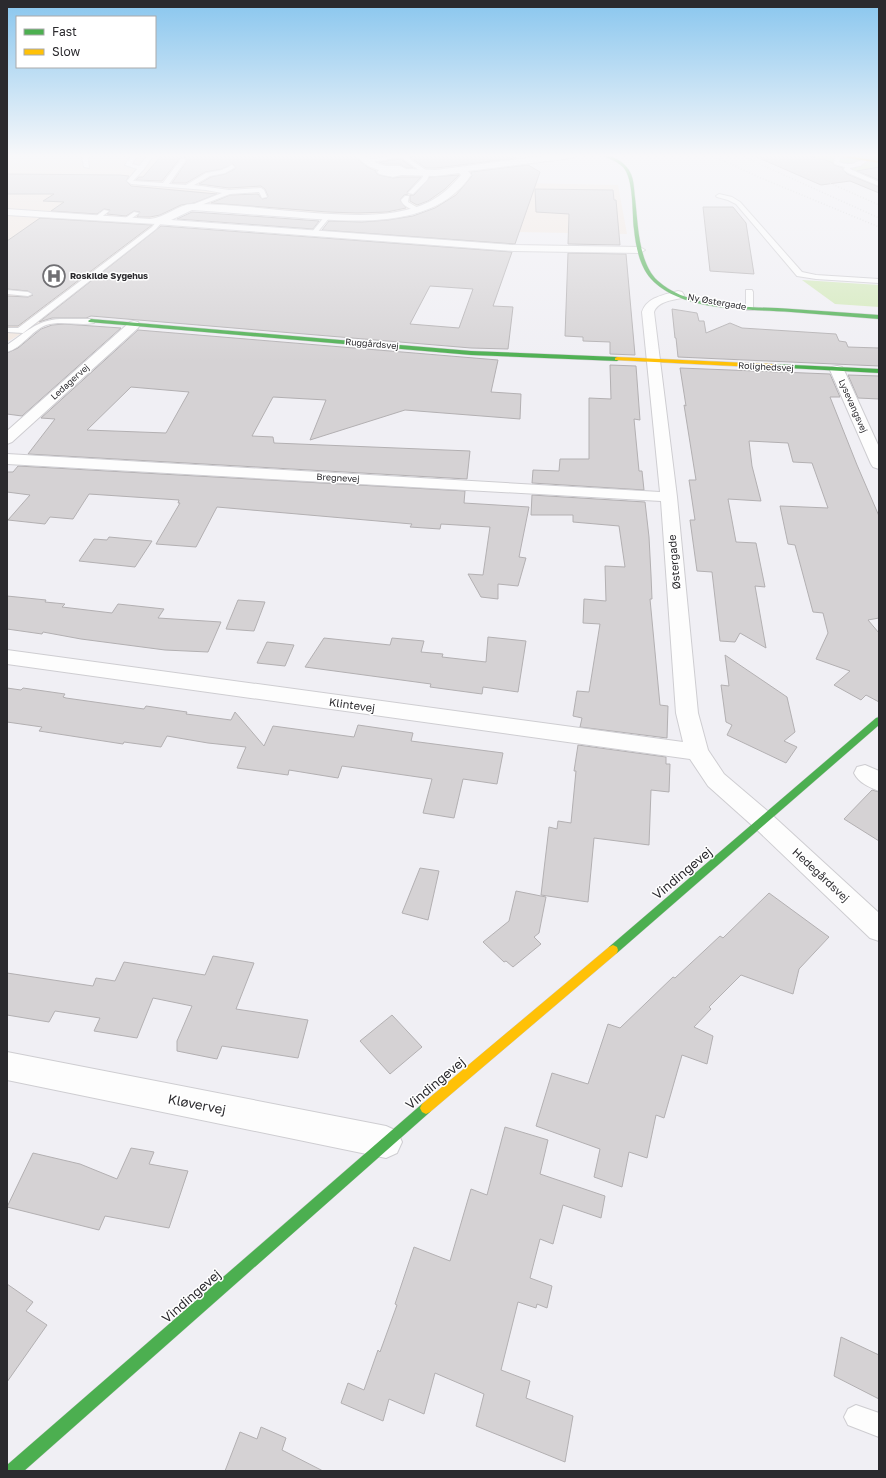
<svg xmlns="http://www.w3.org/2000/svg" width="886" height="1478" font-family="'Golos Text',sans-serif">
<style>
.medical{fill:#f1e7e0}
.green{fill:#d3e9ba}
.building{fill:#d5d2d4;stroke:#b3b0b2;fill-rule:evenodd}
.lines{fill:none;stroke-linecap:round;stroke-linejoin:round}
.lane-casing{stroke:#cecdd1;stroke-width:2}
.street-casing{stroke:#cecdd1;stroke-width:2}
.fast-casing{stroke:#cecdd1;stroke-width:1}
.slow-casing{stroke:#cecdd1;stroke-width:1}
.lane{fill:#fdfdfd;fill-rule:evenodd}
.street{fill:#fdfdfd;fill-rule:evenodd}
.fast{fill:#4caf50;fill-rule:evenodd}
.slow{fill:#ffc107;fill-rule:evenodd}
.rail{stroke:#d9d9da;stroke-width:1.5;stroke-dasharray:1 2;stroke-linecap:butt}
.labels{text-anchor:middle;stroke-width:3;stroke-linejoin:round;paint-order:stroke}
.far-poi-label{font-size:9px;font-weight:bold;fill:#2b2a2e;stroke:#fff;text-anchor:start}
.far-street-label{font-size:9px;fill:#2b2a2e;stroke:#fff}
.street-label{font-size:11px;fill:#2b2a2e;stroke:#fff}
.near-street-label{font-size:13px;fill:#2b2a2e;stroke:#fff}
</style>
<rect width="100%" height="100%" fill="#f0eff4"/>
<!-- medical -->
<path class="medical" d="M7,155H510L494,158L510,169L521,183L618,185L627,234L516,232L440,207L391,217L198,210L177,212L50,317L7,342Z"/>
<!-- green -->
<path class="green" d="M807,155H879V169L875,167L849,174Z
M802,280L879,285V307L835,304Z"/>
<!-- building -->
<path class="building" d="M162,155H353L367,167L376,171V173L379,175L393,178L401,177H421L407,192L408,194L404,195L400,200L406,208L387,212L357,213L328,212L211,203L230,195L258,194L262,199L267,198L268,196L265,189L261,186L229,188L199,184L211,177L225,174L235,169L236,167L233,164L222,169L205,172L186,183H172L187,161L184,157L180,158L162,181L136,180L139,177H143Z
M420,155H511L516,158L436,168H426L410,157Z
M752,155H809L817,159L821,158L833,163L834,165L843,168V170L847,174L879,187V193L850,181L821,185Z
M401,159L413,168H406L400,164H385L379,162Z
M528,165L540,172L515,244L322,230L329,221L362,222L388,220L413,216L435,208L456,195L472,176L471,172Z
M879,167V180L857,171Z
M7,174L120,175L129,176L126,181L131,186L217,194L194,203L181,205L160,215L150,217H137L140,212L134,211L126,216L107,214L110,210L104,209L97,214L51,211L64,202L43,201L54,194H7Z
M459,175L445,189L428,201L417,205L410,201V195H414L430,177Z
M535,189L613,190L614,200H616L620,245L568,244L569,214L536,212Z
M703,207H733L746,223L754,274L710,271Z
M192,212L265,217L319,221L313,229L177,219Z
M40,218L152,225L18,326H7V296L28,297L33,295L28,291L7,289V241Z
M161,226L512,252L493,306L513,307L508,349L471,348L91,316L86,318H52L39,322ZM430,286L473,289L459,328L410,324Z
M568,253L626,254L635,355L610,354V342L583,341V337L565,336Z
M672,309L697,313L699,321H704L706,333L730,323L742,328L836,334L839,341L846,342L848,347L879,348V366L678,357L676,338H675Z
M64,324L121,328L22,416L7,414V353L18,348L41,329L52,325Z
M138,330L498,360L491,392L521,394L520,419L405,410L310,440L326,400L273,397L252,436L273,437L274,443L470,451L467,479L28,454L55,419L41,418ZM131,387L189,392L166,433L87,430Z
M610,365L636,366L640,420L634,419L639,471H642L644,490L532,483L533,470L559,471L560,459H589V398L611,399Z
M680,368L830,374L840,397H830L857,465L879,516V618L868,620L879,633V702L866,695L861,700L834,685L850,671L816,659L828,633L823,613L813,612L795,545L788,544L780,506L828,508L812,463L793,462L788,443L749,441L752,466L761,501L728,499L736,542L756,543L765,587L755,586L766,648L740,633L735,642L720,641L712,572L697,571L690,520H695L689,480H696L684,405L686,406Z
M848,375L879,376V399L858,398Z
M18,466L465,491L464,503L529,507L519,557L526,558L518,586L498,584V599L481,597L468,574L483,575L490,527L441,524L440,529L410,527L412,524L217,507L196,547L156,544L180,503H178L179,500L89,494L73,519L50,517L45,524L8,520L30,495L7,492V472H13Z
M532,495L645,502L649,537L651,575L652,599H650L660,705L668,706L667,738L580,727L582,718L573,716L577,691L589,692L600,624L583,623L584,599L606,601L605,566L625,567L619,526L573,522V515H531Z
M109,537L152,541L135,567L79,561L94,539L107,540Z
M7,596L46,600L45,602L65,604L62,607L112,613L118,604L164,609L158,618L221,622L208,652L165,650L81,639L43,632L42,634L7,629Z
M238,600L265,602L254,631L226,629Z
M488,637L526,641L518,692L483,687L482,694L430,687L431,684L305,667L324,638L390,645L392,638L424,641L421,652L443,654L442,657L486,662Z
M267,642L294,645L285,666L257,663Z
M725,655L787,697L795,732L784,741L797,747L786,763L727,735L732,725L726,722L721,685L729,686Z
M7,688L21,690L23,688L65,694L63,697L66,698L144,709L146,706L187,712L186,714L231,720L235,712L264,746L273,726L354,737L358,725L413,733L411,741L503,753L497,784L463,779L454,818L423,813L432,779L342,766L338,778L289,770L288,775L237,768L246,747L208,743L167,736L161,747L124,742L123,744L39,731L42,727L7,722Z
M578,745L666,757V764H670L669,792L651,790L649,845L594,838L588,902L541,895L549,827L557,829L558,821L571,823L576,771H574Z
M872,790L879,792V841L844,819Z
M420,868L439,871L428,920L402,913Z
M516,891L546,897L539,933L534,937L541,944L513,967L506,961L504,962L483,942L509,921Z
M769,893L829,937L799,969L793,994L741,975L709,1007L711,1009L694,1027L713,1036L707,1064L682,1055L664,1118L656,1115L647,1158L629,1152L622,1187L594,1177L600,1149L536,1126L552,1073L588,1084L608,1024L620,1028L673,977L675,978L720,936L723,938Z
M213,956L254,963L236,1009L308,1020L298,1058L222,1046L217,1059L177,1051V1041L192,1006L153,998L137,1038L94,1031L100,1018L55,1011L49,1022L7,1015V973L93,986L96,978L115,981L124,962L205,975Z
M392,1015L422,1047L390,1074L360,1041Z
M505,1127L548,1140L540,1174L605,1196L601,1218L563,1205L553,1244L540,1239L530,1278L552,1286L547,1308L537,1304L536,1308L518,1302L501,1370L530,1381L526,1398L573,1416L565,1462L476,1426L484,1394L435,1373L424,1414L389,1399L383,1421L341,1403L348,1383L364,1390L378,1350L380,1352L397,1305L395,1304L414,1247L450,1261L471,1189L487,1195Z
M131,1148L154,1152L149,1164L188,1171L169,1228L105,1216L99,1230L7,1207L33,1153L80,1164L117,1179Z
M7,1284L33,1302L26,1311L47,1325L7,1382Z
M841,1337L879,1355V1399L834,1376Z
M261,1427L286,1438L282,1450L323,1471H225L240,1432L257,1439Z"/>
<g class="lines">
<!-- lane casing -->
<g class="lane-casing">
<path id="lane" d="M85,155H93L88,158L89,168L84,167L82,157Z
M132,155H138L132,164L139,166L148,155H154L144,169L133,181H134L163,183L181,159L183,158L186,160L169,184L186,185L206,173L222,170L232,165L235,167L234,168L225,173L210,176L194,185L229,190L261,188L264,190L267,197L262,198L259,192L230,194L193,208H189V206L222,193L206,190L131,184L127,181L137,169L125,165Z
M394,155H410L407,157L430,173L427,180L413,194L408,193L422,178L424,174L401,157L366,163L363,161Z
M835,156L840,157L839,162C855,168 856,159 866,160L867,161L860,166L850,168V169L879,182V186L848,173L844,170L845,167L834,164Z
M719,194L732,197L740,202L802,272L816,275L879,279V283L816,279L797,276L736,204L728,200L717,197L716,196Z
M405,196H409L408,202L418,208V210C412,211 403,206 401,200Z
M104,210L109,211L99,219H95V217Z
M134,212L139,213L128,221H124V219Z
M325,216L330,217L316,234H312V232Z
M157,221L162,222L156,229L23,333L7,332V328H18L152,227Z
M7,290L28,292L32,294L28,296L7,294Z
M746,290H752L753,292V310H747L746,308Z
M60,319H91L95,321L94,323C78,326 62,320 46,325C31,331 22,348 7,352V345C25,333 37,320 60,319Z
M856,1405L879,1413V1437L848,1425L844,1417L848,1409Z"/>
</g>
<!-- street casing -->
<g class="street-casing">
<path id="street" d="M354,155H364L374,162L385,166H400L406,169L436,170L551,155H576L572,158L468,171L471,175C433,232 348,221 289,217C257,215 224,212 192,210L171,220L513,245L640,247L645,250L640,253L513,251L156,224L7,215V209L150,219C165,218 178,204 193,204C233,204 274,210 314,213C351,215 394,219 429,202C441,196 452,186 461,175L459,173L436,176L401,175L393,177L379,174L377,172L379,170L368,166Z
M678,291L682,292L684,295L682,298C673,300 658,301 654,312L677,497L698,713L708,750L724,774L771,814L879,913V941L870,938L755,828L708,786L690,759L7,664V650L683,742L676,713L661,501L7,464V454L660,492L642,312C647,297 664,295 678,291Z
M134,321L138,322L140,325L138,328L12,442L7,444V431L130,322Z
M837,366L842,367L844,370L879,447V469L873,467L871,464L830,370L832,367Z
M865,765L879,771V791C869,787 859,783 854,773L857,767Z
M7,1052L386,1126L397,1131L402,1142L397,1153L386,1158L7,1080Z"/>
</g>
<!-- fast casing -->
<g class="fast-casing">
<path id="fast" d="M602,155C614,155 627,164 631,174C634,181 634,190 635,198C638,223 638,263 658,281C690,310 751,306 792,309C821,311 850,313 879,315V319C850,317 820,314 791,312C750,309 686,312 654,282C640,269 636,248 634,229C632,213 634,179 623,167C617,161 609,159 602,155Z
M91,319L471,351L617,357L620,359L617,361L471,355L89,322L88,321Z
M772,364L879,369V373L770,367L769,366Z
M879,717V725L617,953L613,955L609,953L608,950L609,947L876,718Z
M426,1102L430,1104L432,1108L430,1112L24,1471H7V1465L422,1104Z"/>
</g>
<!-- slow casing -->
<g class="slow-casing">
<path id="slow" d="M831,155H841L879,161V163Z
M617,357L772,364L775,366L772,368L615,360V358Z
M613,945L617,947L618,950L617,953L430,1112L426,1114L422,1112L420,1108L422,1104L609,947Z"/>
</g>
<!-- lane -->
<use href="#lane" class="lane"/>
<!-- street -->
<use href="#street" class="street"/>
<!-- fast -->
<use href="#fast" class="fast"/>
<!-- slow -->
<use href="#slow" class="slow"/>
<!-- rail -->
<path class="rail" d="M711,155L761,178L879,227
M740,155L879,218
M767,155L879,205"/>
</g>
<!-- sky -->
<linearGradient id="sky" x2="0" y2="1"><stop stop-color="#89c6ee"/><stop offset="0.43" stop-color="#f8f8fa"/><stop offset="1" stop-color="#f8f8fa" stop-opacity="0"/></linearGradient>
<rect width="886" height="362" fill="url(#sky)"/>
<!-- icons -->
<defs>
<g id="hospital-ring" transform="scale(1.15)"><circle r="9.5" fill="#fff" stroke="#706f73" stroke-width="1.5"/><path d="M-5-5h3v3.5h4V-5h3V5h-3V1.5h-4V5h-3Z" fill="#706f73"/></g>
</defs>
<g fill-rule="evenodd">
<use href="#hospital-ring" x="54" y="276"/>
</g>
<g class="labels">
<!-- far-poi labels -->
<g class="far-poi-label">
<text x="70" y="279">Roskilde Sygehus</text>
</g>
<!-- far-street labels -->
<g class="far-street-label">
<text transform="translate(717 302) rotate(10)" y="3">Ny Østergade</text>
<text transform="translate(372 344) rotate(5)" y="3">Ruggårdsvej</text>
<text transform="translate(766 367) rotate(3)" y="3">Rolighedsvej</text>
<text transform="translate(70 382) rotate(-42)" y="3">Ledagervej</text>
<text transform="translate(853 406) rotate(66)" y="3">Lysevangsvej</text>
<text transform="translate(338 478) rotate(3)" y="3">Bregnevej</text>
</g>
<!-- street labels -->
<g class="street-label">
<text transform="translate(674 562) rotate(-95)" y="4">Østergade</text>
<text transform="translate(352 705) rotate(8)" y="4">Klintevej</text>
<text transform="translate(821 875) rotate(43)" y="4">Hedegårdsvej</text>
</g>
<!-- near-street labels -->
<g class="near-street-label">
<text transform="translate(682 873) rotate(-40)" y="5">Vindingevej</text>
<text transform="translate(435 1083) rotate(-40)" y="5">Vindingevej</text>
<text transform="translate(197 1104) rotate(11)" y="5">Kløvervej</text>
<text transform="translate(191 1296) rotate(-41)" y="5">Vindingevej</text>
</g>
</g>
<!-- border -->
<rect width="886" height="1478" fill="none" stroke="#2b2a2e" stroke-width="16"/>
<!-- legend -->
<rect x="16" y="16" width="140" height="52" fill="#ffffff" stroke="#aaaaab"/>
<rect x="24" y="29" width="20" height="6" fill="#4caf50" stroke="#aaaaab"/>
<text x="52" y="36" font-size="12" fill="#2b2a2e">Fast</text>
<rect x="24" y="49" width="20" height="6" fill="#ffc107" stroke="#aaaaab"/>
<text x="52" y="56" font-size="12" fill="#2b2a2e">Slow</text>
</svg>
